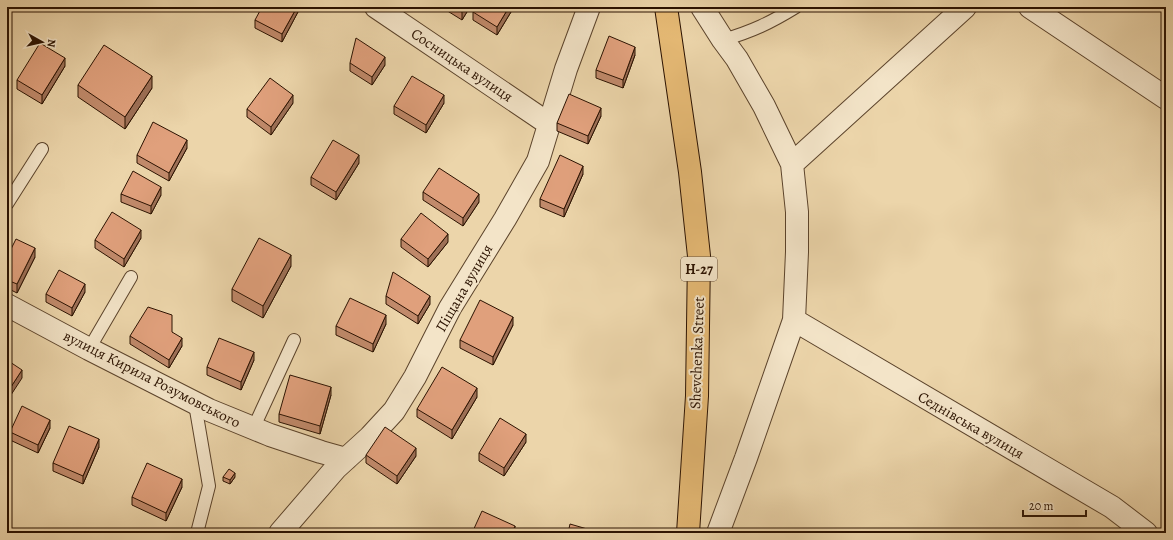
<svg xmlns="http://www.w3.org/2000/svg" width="1173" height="540" font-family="Alegreya,serif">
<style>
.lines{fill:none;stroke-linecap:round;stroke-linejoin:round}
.service-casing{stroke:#5b432b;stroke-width:14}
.minor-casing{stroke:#5b432b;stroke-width:24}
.primary-casing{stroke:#2b1201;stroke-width:24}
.service{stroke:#f3e4c8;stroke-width:12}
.minor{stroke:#f3e4c8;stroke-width:22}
.primary{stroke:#e6ba75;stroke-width:22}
.wall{fill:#c18a6b;stroke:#2b1201}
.shaded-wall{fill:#9d7057;stroke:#2b1201}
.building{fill:#e0a07c;stroke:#2b1201}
.labels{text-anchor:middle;stroke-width:4;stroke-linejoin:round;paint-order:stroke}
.shield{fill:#f3e4c8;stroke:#67513d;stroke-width:1}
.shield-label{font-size:14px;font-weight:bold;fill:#2b1201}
.street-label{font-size:15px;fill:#2b1201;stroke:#f3e4c8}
</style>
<rect width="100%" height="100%" fill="#ecd5aa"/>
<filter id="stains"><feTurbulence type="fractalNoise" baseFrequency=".005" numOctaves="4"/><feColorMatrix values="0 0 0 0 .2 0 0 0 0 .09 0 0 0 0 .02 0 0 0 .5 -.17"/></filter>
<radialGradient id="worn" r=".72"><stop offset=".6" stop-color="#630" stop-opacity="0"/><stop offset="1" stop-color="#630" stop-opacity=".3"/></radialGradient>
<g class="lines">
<!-- service casing -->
<g class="service-casing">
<path id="service" d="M723,40C753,31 770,23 796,7
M7,204L42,149
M89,349L131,277
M195,404L209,486L197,533
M253,429L294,340"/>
</g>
<!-- minor casing -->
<g class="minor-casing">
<path id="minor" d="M376,7L549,124
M702,7L723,40L737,59L764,106L792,164L797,212V252L794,320L746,458L718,533
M1030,7L1166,98
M792,164L965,7
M7,305L89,349L209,410L270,435L321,452L346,459
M794,320L1112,507L1146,533
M280,533L336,468L370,437L394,411L415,377L450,308L505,219L538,161L566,69L589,7"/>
</g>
<!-- primary casing -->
<g class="primary-casing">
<path id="primary" d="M666,7L690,172L699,256L697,396L688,533"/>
</g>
<!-- service -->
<use href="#service" class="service"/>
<!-- minor -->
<use href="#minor" class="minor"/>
<!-- primary -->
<use href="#primary" class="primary"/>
</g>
<!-- wall -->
<path class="wall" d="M299,7V10L282,42L255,28V20Z
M441,7H470L462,20Z
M514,7L497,35L473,20V12Z
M635,55L623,88L596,78V70Z
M350,63L385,65L372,85L350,71Z
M65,66L42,104L17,89V80Z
M78,85L152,88L125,129L78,97Z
M293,103L271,135L247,117V109Z
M444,103L426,133L394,114V106Z
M601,116L588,144L557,131V123Z
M187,148L169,181L137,163V155Z
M359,163L336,200L311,185V177Z
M583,174L564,217L540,207V199Z
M423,192L479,202L463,226L423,200Z
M121,194L161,195L151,214L121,202Z
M141,238L124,267L95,248V240Z
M401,239L448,242L428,267L401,247Z
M7,257H35L17,293L7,288Z
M291,266L263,318L232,301V289Z
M85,292L72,316L46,302V294Z
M386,296L430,304L418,324L386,304Z
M386,324L373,352L336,335V326Z
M513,325L493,365L460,348V340Z
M172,332L182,346L169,368L130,344V336Z
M254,360L241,390L207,375V367Z
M331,395L320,434L279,422V414Z
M477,397L452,439L417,417V409Z
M50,428L38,453L10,440V432Z
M526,442L504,476L479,461V453Z
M99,447L83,484L53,471V463Z
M366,455L416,456L397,484L366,463Z
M223,477H235L230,484L223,481Z
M182,487L166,521L132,505V497Z"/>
<!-- shaded-wall -->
<path class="shaded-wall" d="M297,7H299V10L282,42V34Z
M465,7H470L462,20V12Z
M509,7H514L497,35V27Z
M635,47V55L623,88V80Z
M385,57V65L372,85V77Z
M65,58V66L42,104V95Z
M152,76V88L125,129V117Z
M293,95V103L271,135V127Z
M444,95V103L426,133V125Z
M601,108V116L588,144V136Z
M187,140V148L169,181V173Z
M359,155V163L336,200V192Z
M583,166V174L564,217V209Z
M161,187V195L151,214V206Z
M479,194V202L463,226V218Z
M141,230V238L124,267V259Z
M448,234V242L428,267V259Z
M35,248V257L17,293V284Z
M291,255V266L263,318V306Z
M85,284V292L72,316V308Z
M430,296V304L418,324V316Z
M386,315V324L373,352V344Z
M513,317V325L493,365V357Z
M182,338V346L169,368V360Z
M254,352V360L241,390V382Z
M22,370V378L7,401V393Z
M331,387V395L320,434V426Z
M477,388V397L452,439V430Z
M50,420V428L38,453V445Z
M526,434V442L504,476V468Z
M99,439V447L83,484V476Z
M416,448V456L397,484V476Z
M235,473V477L230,484V480Z
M182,479V487L166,521V513Z
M515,526V533H512Z"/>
<!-- building -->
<path class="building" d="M262,7H297L282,34L255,20Z
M453,7H465L462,12Z
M477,7H509L497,27L473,12Z
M609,36L635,47L623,80L596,70Z
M356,38L385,57L372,77L350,63Z
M40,43L65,58L42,95L17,80Z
M104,45L152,76L125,117L78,85Z
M412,76L444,95L426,125L394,106Z
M270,78L293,95L271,127L247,109Z
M569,94L601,108L588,136L557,123Z
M153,122L187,140L169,173L137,155Z
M333,140L359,155L336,192L311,177Z
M560,155L583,166L564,209L540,199Z
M439,168L479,194L463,218L423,192Z
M133,171L161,187L151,206L121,194Z
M112,212L141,230L124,259L95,240Z
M421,213L448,234L428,259L401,239Z
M259,238L291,255L263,306L232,289Z
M16,239L35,248L17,284L7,280V257Z
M59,270L85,284L72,308L46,294Z
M393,272L430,296L418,316L386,296Z
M350,298L386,315L373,344L336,326Z
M480,300L513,317L493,357L460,340Z
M148,307L172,315V332L182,338L169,360L130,336Z
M219,338L254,352L241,382L207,367Z
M7,360L22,370L7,393Z
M442,367L477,388L452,430L417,409Z
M290,375L331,387L320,426L279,414Z
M22,406L50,420L38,445L10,432Z
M500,418L526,434L504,468L479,453Z
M69,426L99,439L83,476L53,463Z
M385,427L416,448L397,476L366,455Z
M147,463L182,479L166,513L132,497Z
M229,469L235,473L230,480L223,477Z
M482,511L515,526L512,533H472Z
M570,524L594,531V533H568Z"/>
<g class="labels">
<!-- shield labels -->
<rect class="shield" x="681" y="257" width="36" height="24" rx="3"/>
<g class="shield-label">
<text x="699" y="274">Н-27</text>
</g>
<!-- street labels -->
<g class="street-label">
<text transform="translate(462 65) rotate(34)" y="5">Сосницька вулиця</text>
<text transform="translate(464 288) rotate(-60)" y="5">Піщана вулиця</text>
<text transform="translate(697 353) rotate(-88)" y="5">Shevchenka Street</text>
<text transform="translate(152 379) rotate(27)" y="5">вулиця Кирила Розумовського</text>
<text transform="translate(971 425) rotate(30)" y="5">Седнівська вулиця</text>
</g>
</g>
<!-- margin -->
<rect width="1173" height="540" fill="none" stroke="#ecd5aa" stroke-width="24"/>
<rect x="8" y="8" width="1157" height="524" fill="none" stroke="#2b1201" stroke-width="2"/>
<rect x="12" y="12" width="1149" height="516" fill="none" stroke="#2b1201"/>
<!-- north arrow -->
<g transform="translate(42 42) rotate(98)" stroke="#f3e4c8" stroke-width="3" paint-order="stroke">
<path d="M0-3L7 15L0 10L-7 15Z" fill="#2b1201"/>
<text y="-6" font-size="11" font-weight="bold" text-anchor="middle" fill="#2b1201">N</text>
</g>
<!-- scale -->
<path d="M1023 510v6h63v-6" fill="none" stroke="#2b1201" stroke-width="2"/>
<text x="1029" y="510" font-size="12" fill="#2b1201" stroke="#f3e4c8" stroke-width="3" paint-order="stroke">20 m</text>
<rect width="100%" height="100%" filter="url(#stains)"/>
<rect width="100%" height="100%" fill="url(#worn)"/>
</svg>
